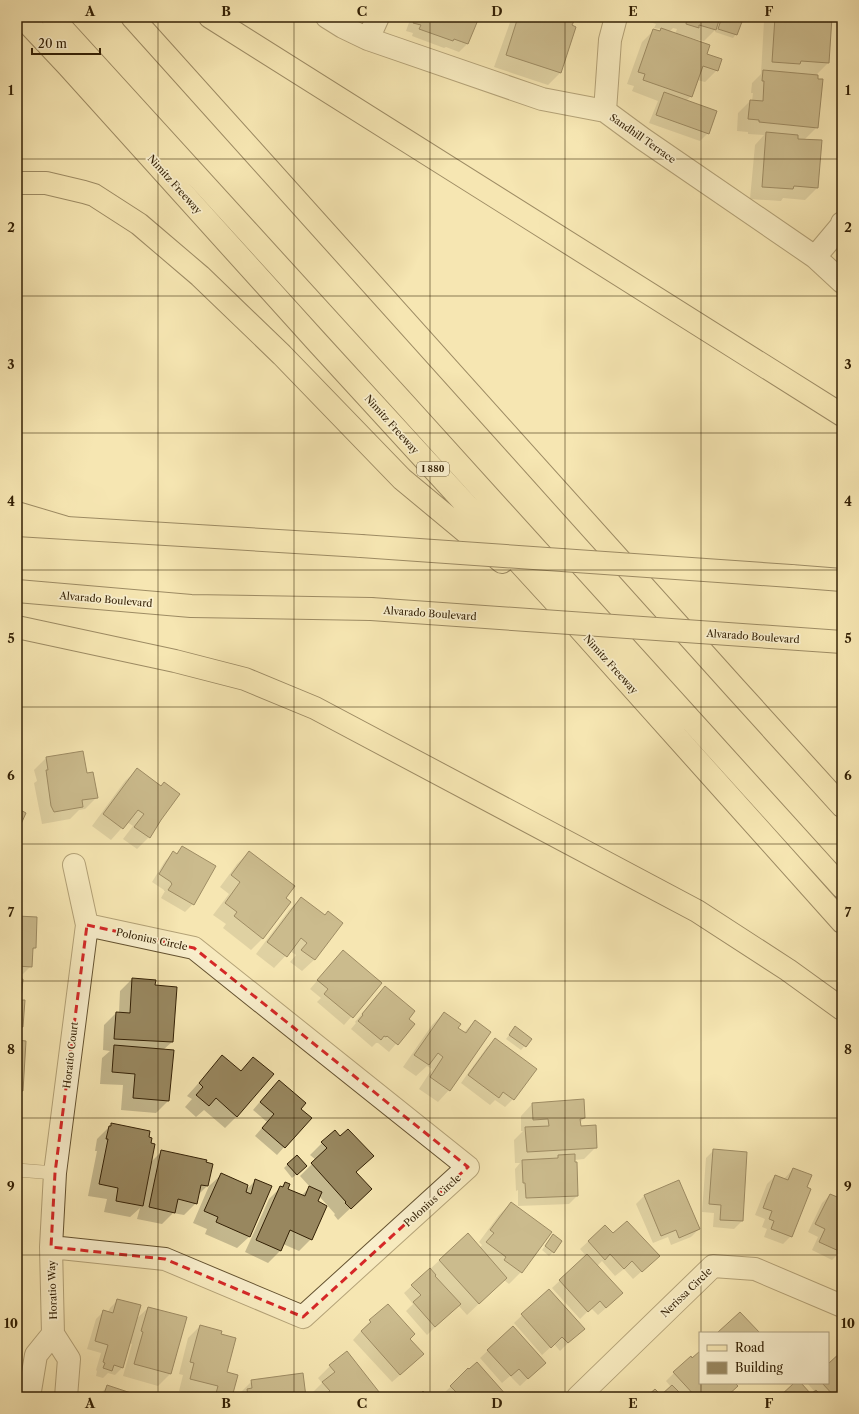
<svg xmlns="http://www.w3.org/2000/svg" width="859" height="1414" font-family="'Libre Caslon Text',serif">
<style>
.shadow{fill:#0003;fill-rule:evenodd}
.building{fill:#98875f;stroke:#332005}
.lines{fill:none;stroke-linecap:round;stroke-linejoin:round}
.service-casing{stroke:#645230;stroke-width:14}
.minor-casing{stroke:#645230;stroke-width:24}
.primary-casing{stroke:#332005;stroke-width:24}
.motorway-casing{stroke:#332005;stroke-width:24}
.service{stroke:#f9efcd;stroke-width:13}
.minor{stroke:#f9efcd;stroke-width:22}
.primary{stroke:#f6e6b2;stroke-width:22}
.motorway{stroke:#f6e6b2;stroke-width:22}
.primary-bridge-casing{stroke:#332005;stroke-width:24;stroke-linecap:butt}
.primary-bridge{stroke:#f6e6b2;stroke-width:22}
.marked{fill:none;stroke:#d62828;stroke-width:3;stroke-dasharray:8 5;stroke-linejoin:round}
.grid{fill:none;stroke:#332005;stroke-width:1;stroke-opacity:0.55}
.labels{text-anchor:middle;stroke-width:3.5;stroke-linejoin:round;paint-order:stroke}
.shield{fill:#f9efcd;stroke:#6e5e41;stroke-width:1}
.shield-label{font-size:9px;font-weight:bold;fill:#332005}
.street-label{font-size:10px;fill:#332005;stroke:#f9efcd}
.neatline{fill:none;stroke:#332005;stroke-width:1.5}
.grid-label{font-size:13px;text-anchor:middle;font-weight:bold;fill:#332005}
</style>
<rect width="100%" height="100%" fill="#f6e6b2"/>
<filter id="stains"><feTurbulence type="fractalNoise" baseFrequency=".005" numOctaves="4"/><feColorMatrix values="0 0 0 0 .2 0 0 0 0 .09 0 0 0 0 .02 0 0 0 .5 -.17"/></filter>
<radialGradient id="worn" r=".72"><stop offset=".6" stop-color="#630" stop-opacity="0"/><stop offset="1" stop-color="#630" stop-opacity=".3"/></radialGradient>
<!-- shadow -->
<path class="shadow" d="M411,17H474L473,19L467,44L459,52L446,47L444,48L412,36L413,33L406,31Z
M512,17H570L567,20L571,26L575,27L560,73L548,85L494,67Z
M649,17H737L736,34L733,38L715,32L717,28L704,41L690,38L689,39L706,54L717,70L705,82L697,80L691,96L686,101L708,133L700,141L649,123L658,101L632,91L634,86L627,84L642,42L654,30L658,32L661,29L654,28L656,24L647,21ZM673,28L677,29L675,34L669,32Z
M768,17H831L828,63L815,76L817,127L804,140L817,188L805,200L783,198L781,201L750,199L755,145L764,135L748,134V132L737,131L738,113L750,101H752L753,93H751L752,83L761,74L764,21Z
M46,758L86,774L97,797L85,809L79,810L70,819L42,824L34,783L37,781L34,770Z
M137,770L160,819L149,837L137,849L123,839L133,826L127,822L111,840L92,826L125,781Z
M183,847L193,904L185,912L161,898L165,891H164V890L152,882L165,861L173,853L175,854Z
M249,852L285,899L263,938L251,950L223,928L226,924L213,915L229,894L220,887L237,864Z
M301,898L324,916L342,923L314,960L302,971L290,962L296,955L290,951L274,968L256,954L289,910Z
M17,917L35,948L32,951L31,966L23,974H17Z
M343,951L381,983L344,1025L317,1002L321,998L310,989Z
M132,979L172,1042L163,1050L168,1101L156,1113L121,1110L123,1085L100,1084L102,1058L110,1051L103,1050L104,1025L116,1013H119L120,991Z
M377,995L413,1024L389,1052L378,1043H376L372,1047L351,1029L356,1023L355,1022Z
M444,1013L457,1028L463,1033L475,1021L449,1090L438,1102L419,1089L432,1069L427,1066L416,1076L403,1067L432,1025Z
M512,1031L531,1039L521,1050L506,1039Z
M495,1040L513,1099L505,1107L495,1100L490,1105L461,1083L487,1047Z
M17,1041L22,1090L17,1095Z
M222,1057L240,1072L253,1058L237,1116L225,1128L204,1110L196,1117L185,1107L192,1099L187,1096Z
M271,1089L310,1118L277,1155L255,1136L267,1122L253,1110Z
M532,1104L584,1118L580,1123V1127L596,1147L584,1159L574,1160L577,1196L569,1204L518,1206V1190L516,1191L515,1169L520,1163H515L514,1140L523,1131H521V1116Z
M112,1124L147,1138L150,1144L151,1162L162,1151L207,1186L198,1195L196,1203L184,1215L173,1213L162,1224L137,1219L140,1208L130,1217L104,1212L107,1199L88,1196L97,1151H95L97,1139Z
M322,1143L355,1173L358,1201L338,1220L334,1215L335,1214L319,1196L311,1239L299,1251L283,1244L280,1251L268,1263L245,1252L269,1199L285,1183L287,1189L302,1195L310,1187L300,1176L316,1160L310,1155Z
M714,1150L742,1221L734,1229L713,1227L714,1213L702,1212L706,1158Z
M288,1164L302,1170L292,1178L284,1168Z
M793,1169L791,1236L783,1244L764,1237L767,1229L762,1227L765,1219L755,1215L767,1184L775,1176L784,1179Z
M221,1175L245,1191L256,1180L249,1237L237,1248L205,1234L207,1229L193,1223L209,1186Z
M678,1181L699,1229L691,1237L671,1245L668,1237L653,1243L636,1204L644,1196Z
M842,1194V1247L840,1252L832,1260L812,1250L818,1237L808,1232L822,1203L830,1195L839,1199Z
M511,1203L521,1272L509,1284L504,1280L467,1315L458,1305L427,1335L406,1311L413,1304L404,1293L468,1234L480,1248L482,1245L479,1242L499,1215Z
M605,1226L613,1235L651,1263L633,1279L624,1269L615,1276L602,1261L597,1266L614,1301L598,1315L591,1308L580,1319L552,1288L586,1256L580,1249Z
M550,1239L553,1252L549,1256L542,1250Z
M549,1290L575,1336L560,1351L554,1344L542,1355L514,1323Z
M118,1300L135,1320L148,1308L170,1374L158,1386L123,1376L132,1344L129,1343L123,1367L115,1375L108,1373L103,1378L96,1376L97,1371L96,1370L101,1353L87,1349L96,1319L104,1311L108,1312L110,1308Z
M370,1321L409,1339L415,1362L392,1382L353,1340Z
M200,1326L225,1373L231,1397H203L179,1391L183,1375L179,1374L188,1338Z
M513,1327L537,1370L520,1386L510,1376L502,1383L480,1358Z
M346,1353L382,1397H313L311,1394L322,1383L318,1378L330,1366Z
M700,1353V1383H734L726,1397H647H660L671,1387L666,1381L674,1373Z
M842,1353V1397H780L796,1383H800L811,1396L815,1392L808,1384L809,1383H828V1365Z
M468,1370L507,1397H446L443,1394Z
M252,1381L305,1397H240V1393Z
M108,1386L140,1397H97Z"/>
<!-- building -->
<path class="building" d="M416,17H471L478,20L468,44L454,39L453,41L419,29L421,25L413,23Z
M518,17H561L574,21L572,25L576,27L561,73L506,55Z
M687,17H720L716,30L699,25V28L686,24Z
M722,17H738L743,19L737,35L718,29Z
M775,17H832L829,63L801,61L800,64L772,62Z
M661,28L710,45L707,54L722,59L718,71L703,66L692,97L643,80L645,74L638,72L653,29L660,31Z
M763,70L818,75V79H823L818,128L759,122V120L748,119L750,100L763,101L764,81H762Z
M664,92L717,111L709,134L656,115Z
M766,132L798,135V139L822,140L818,188L794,186L793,189L762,187Z
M83,751L87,773L93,772L98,798L82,800L83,807L54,812L51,806L46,770H48L46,757Z
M137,768L161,786L164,782L180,794L161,820L150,838L134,827L144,814L138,810L123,829L103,814Z
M17,808L26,813L17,833Z
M182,846L216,866L194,905L168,890L172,884L171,883V882L159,874L173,851L177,854Z
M249,851L295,886L286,898L291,902L263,939L234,916L237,912L225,903L240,882L231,875Z
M301,897L325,915L328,911L343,923L315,960L301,950L307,943L301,938L287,957L267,942Z
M17,916L37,917L36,948H33L32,967L17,966Z
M343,950L382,983L353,1018L324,994L328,989L317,980Z
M132,978L156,980L155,985L177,987L173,1042L114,1039L116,1012L130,1013Z
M17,979H23L21,1000H25L23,1027H19L18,1030H17Z
M385,986L415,1011L409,1019L415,1024L398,1045L387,1036L386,1037L384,1036L381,1040L358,1021L363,1015L362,1014Z
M444,1012L461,1024L458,1028L466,1033L475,1020L491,1032L450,1091L430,1077L443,1057L438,1053L429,1065L414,1055Z
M515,1026L532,1039L526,1047L509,1035Z
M495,1038L537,1069L514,1100L503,1092L499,1098L468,1075Z
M17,1040L26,1041L23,1091L17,1090Z
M114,1045L174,1050L169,1101L133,1098L135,1074L112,1072Z
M222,1055L241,1071L253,1057L274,1074L237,1117L216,1098L209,1106L196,1095L203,1087L199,1083Z
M279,1080L306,1103L301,1109L312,1118L285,1148L262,1128L274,1114L260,1102Z
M584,1099L585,1118L580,1119L581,1126L596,1125L597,1148L527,1152L525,1127L549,1126L548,1119L533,1120L532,1103Z
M111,1123L150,1131L149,1137L152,1138L151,1143L155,1144L143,1206L116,1201L118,1188L99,1184L108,1139H106L109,1126H111Z
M348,1129L374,1156L356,1172L372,1189L351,1209L345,1203L346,1202L311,1163L327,1148L321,1142L335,1130L340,1136Z
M713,1149L747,1152L743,1221L720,1220L721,1205L709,1204Z
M161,1150L207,1160L206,1162L213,1164L208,1186L201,1185L197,1204L178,1199L175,1213L149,1207Z
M575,1154V1162H577L578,1196L526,1198L525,1183H523L522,1160L558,1158V1155Z
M297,1155L307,1166L297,1175L287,1164Z
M793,1168L812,1175L807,1187L811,1189L792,1237L771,1229L774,1221L769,1219L772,1211L763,1208L775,1175L788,1180Z
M221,1173L248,1185L246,1192L251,1194L255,1179L272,1186L250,1237L216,1222L218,1217L204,1211Z
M679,1180L700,1229L679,1238L676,1230L661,1236L644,1195Z
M285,1182L290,1184L288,1189L305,1196L309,1186L322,1192L318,1201L327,1206L312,1240L290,1230L281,1251L256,1240L280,1186L283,1187Z
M830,1194L842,1199V1249L841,1252L819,1242L825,1229L815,1224Z
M511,1202L552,1232L522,1273L504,1260L506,1257L486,1242L494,1233L490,1230Z
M627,1221L660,1256L642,1272L632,1261L624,1269L610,1254L605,1260L588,1241L605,1225L613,1233Z
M468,1233L507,1278L479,1304L439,1260Z
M553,1234L562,1241L554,1253L545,1246Z
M587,1254L623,1293L606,1308L600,1301L588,1312L559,1280Z
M430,1268L436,1275L435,1276L461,1304L435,1327L413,1302L421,1295L411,1285Z
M549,1289L585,1329L568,1343L562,1337L551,1348L521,1314Z
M117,1299L141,1305L123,1368L114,1365L112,1371L103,1368L105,1363L103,1362L108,1345L95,1341L103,1310L113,1313Z
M388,1304L415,1334L410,1339L424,1354L400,1375L361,1331L371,1322L369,1320Z
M148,1307L187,1317L171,1374L134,1364L143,1332L141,1331Z
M740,1312L760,1333H717Z
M200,1325L222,1331L221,1334L236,1338L227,1372L238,1375L232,1397H215L218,1386L190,1379L194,1363L190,1362Z
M513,1326L546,1363L528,1379L519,1369L511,1376L487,1350Z
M347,1351L383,1397H322L330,1391L322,1382L335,1372L329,1365Z
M700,1351V1383H735L738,1386L726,1397H696L673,1372L691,1356L692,1358Z
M842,1351V1397H835L822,1383H828V1364Z
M477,1362L508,1397H461L450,1386L468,1368L469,1369Z
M303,1373L306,1397H248L247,1389L252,1388L251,1380Z
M794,1383H801L811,1394L816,1390L823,1397H779Z
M107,1385L143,1397H103Z
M672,1385L684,1397H646L655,1389L661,1395Z
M423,1391L429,1397H417Z"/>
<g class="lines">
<!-- service casing -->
<g class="service-casing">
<path id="service" d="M17,1170L55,1173"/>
</g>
<!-- minor casing -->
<g class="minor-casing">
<path id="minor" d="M327,17L343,27L368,39L542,99L605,111L643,139L815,257L842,282
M368,39L378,17
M605,111L610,40L616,17
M815,257L841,226L842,223
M51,1247L165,1259L303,1317L468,1167L194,948L87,925
M29,1397L36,1355L53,1334
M66,1397L69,1359L53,1334L51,1247L55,1173L87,925L74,865
M578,1397L713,1266L755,1269L842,1306"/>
</g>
<!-- primary casing -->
<g class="primary-casing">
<path id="primary" d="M17,525L361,546
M791,576L842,580
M17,591L191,606L371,609"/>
</g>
<!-- motorway casing -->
<g class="motorway-casing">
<path id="motorway" d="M22,17L68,66L317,342L570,618L842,922
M52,17L402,401L842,887
M132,17L735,688L842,806
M210,17L842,415
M17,183H46L84,192L94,195L139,224L200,276L282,355L402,479L502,562
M17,513L64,527
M17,627L175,661L245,679L315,708L697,911L788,970L842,1009"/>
</g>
<!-- service -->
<use href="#service" class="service"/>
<!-- minor -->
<use href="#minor" class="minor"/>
<!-- primary -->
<use href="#primary" class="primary"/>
<!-- motorway -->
<use href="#motorway" class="motorway"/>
<!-- primary-bridge casing -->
<g class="primary-bridge-casing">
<path id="primary-bridge" d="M361,546L791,576
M371,609L842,642"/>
</g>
<!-- primary-bridge -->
<use href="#primary-bridge" class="primary-bridge"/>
</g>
<!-- marked area -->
<path d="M0 0H859V1414H0ZM87,925L194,948L468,1167L303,1317L165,1259L51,1247L55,1173Z" fill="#f6e6b2" fill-opacity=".55" fill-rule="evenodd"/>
<path class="marked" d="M87,925L194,948L468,1167L303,1317L165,1259L51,1247L55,1173Z"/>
<!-- grid -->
<path class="grid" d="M158,17V1397M294,17V1397M430,17V1397M565,17V1397M701,17V1333M17,159H842M17,296H842M17,433H842M17,570H842M17,707H842M17,844H842M17,981H842M17,1118H842M17,1255H842M701,1383V1397"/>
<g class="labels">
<!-- shield labels -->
<rect class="shield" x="417" y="462" width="32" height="14" rx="3"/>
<g class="shield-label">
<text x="433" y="472">I 880</text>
</g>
<!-- street labels -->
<g class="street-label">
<text transform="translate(643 138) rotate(35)" y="4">Sandhill Terrace</text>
<text transform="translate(175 184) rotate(48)" y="4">Nimitz Freeway</text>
<text transform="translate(392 424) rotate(48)" y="4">Nimitz Freeway</text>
<text transform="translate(106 599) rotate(5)" y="4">Alvarado Boulevard</text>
<text transform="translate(430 613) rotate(4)" y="4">Alvarado Boulevard</text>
<text transform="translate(753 636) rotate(4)" y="4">Alvarado Boulevard</text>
<text transform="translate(611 664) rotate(48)" y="4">Nimitz Freeway</text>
<text transform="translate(152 939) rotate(12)" y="4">Polonius Circle</text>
<text transform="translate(70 1055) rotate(-83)" y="4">Horatio Court</text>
<text transform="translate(432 1200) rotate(-42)" y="4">Polonius Circle</text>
<text transform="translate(52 1290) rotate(-92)" y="4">Horatio Way</text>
<text transform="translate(686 1292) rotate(-44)" y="4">Nerissa Circle</text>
</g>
</g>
<!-- margin -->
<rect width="859" height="1414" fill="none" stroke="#f6e6b2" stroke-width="44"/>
<!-- legend -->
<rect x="699" y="1332" width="130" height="52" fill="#f9efcd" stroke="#aa9c7d"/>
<rect x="707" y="1345" width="20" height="6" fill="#f6e6b2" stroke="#aa9c7d"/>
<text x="735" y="1352" font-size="12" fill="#332005">Road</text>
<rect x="707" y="1362" width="20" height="12" fill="#98875f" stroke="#aa9c7d"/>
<text x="735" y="1372" font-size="12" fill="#332005">Building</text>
<!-- scale -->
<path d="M32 48v6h68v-6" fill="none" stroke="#332005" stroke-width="2"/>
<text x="38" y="48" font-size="12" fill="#332005" stroke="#f9efcd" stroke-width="3" paint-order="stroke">20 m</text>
<rect x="22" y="22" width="815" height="1370" class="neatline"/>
<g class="grid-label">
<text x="90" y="16">A</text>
<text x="226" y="16">B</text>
<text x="362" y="16">C</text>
<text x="497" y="16">D</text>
<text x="633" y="16">E</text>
<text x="769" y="16">F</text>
<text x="11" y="95">1</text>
<text x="848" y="95">1</text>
<text x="11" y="232">2</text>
<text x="848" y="232">2</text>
<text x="11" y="369">3</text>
<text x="848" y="369">3</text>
<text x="11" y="506">4</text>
<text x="848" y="506">4</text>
<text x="11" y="643">5</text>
<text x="848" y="643">5</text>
<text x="11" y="780">6</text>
<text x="848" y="780">6</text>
<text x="11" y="917">7</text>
<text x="848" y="917">7</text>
<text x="11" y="1054">8</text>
<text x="848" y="1054">8</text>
<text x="11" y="1191">9</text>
<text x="848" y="1191">9</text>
<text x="11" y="1328">10</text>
<text x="848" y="1328">10</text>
<text x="90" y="1408">A</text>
<text x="226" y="1408">B</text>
<text x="362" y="1408">C</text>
<text x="497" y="1408">D</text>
<text x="633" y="1408">E</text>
<text x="769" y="1408">F</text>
</g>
<rect width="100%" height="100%" filter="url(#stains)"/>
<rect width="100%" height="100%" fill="url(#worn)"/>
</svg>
